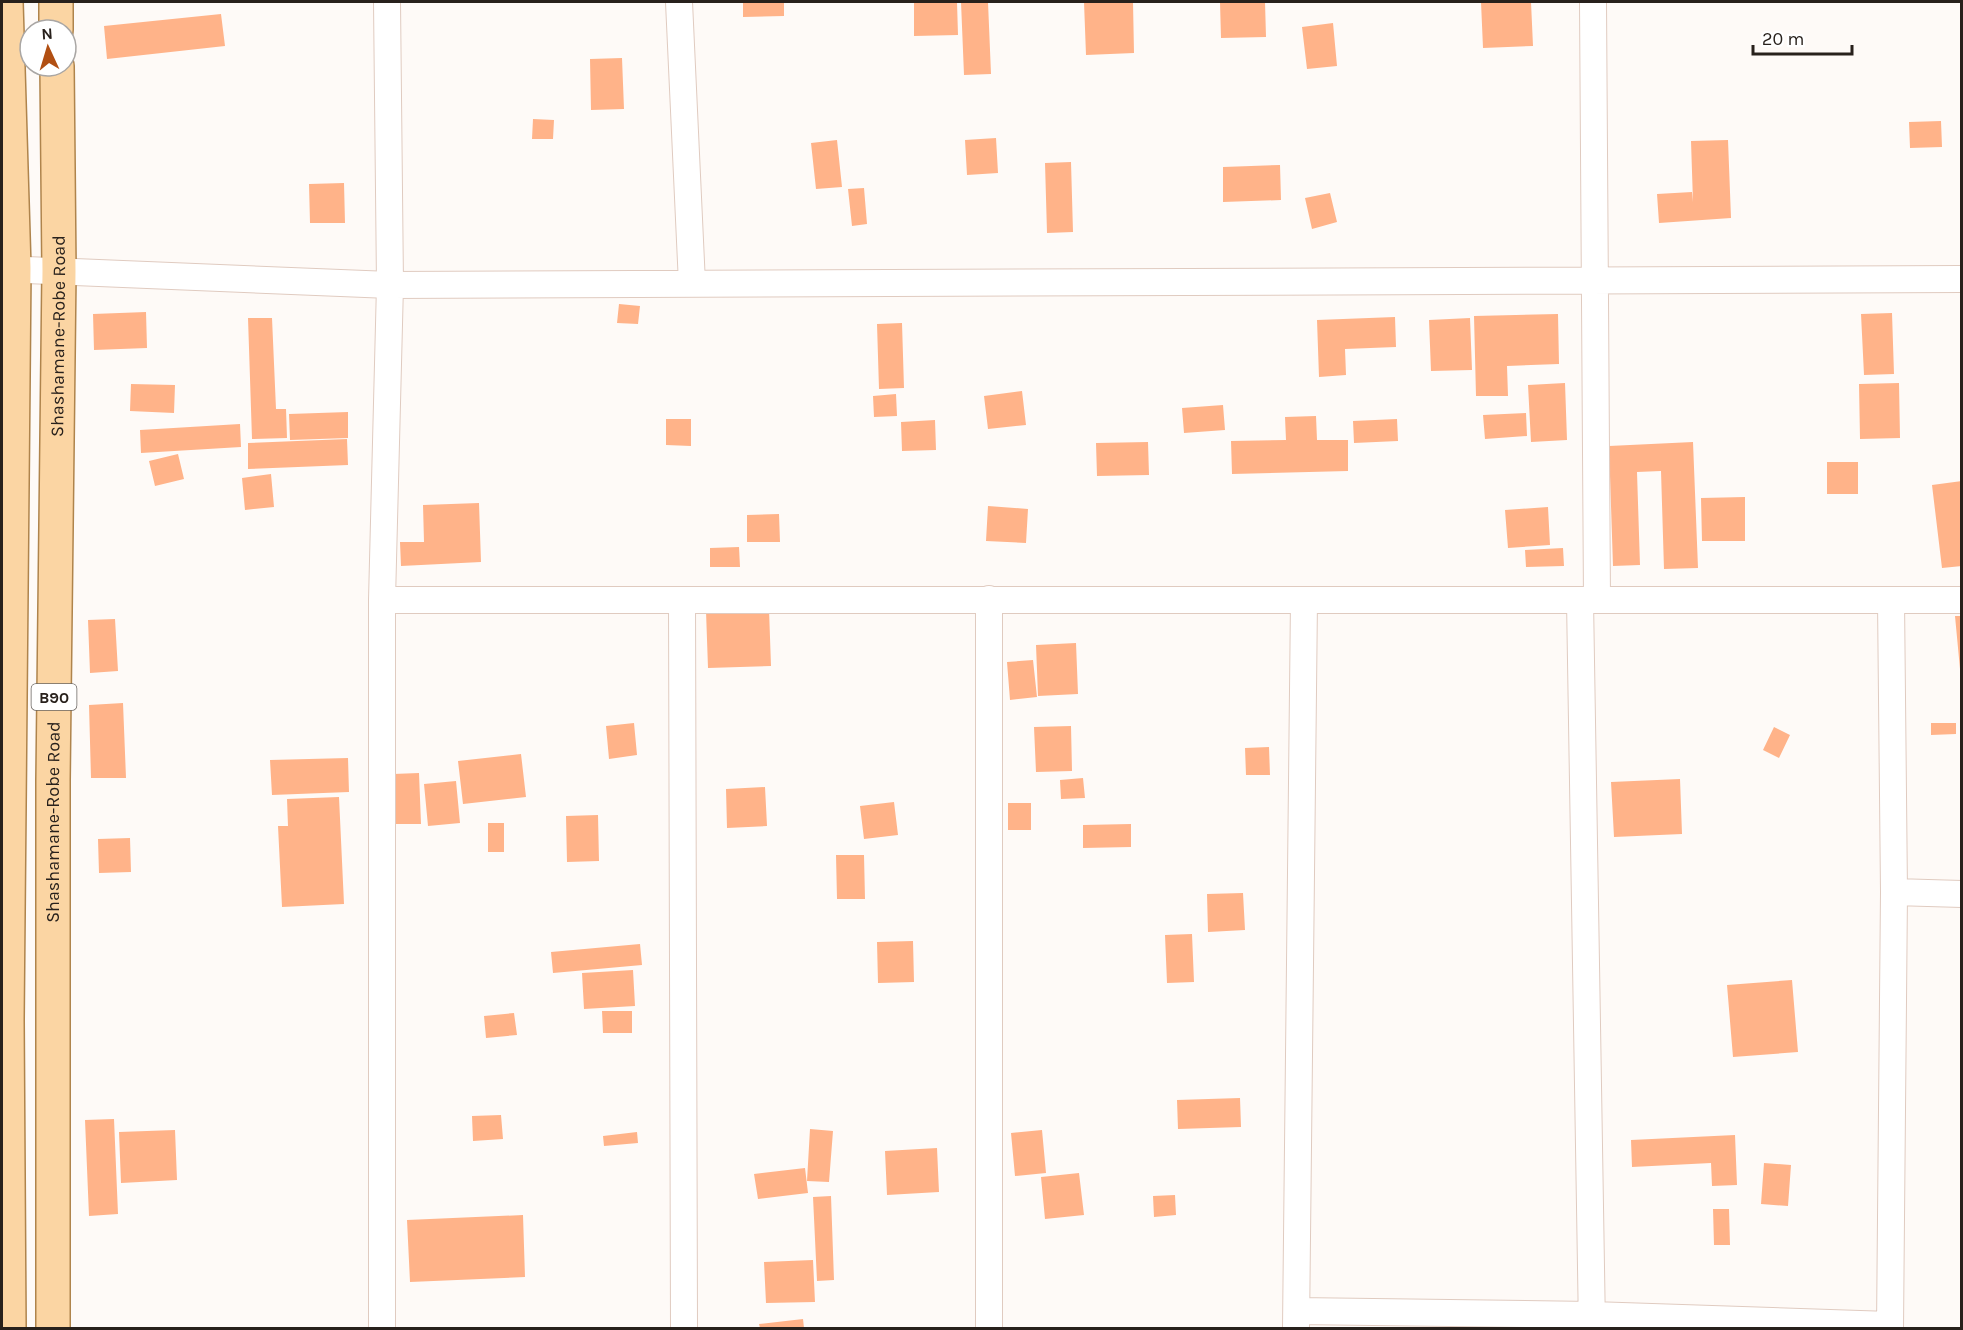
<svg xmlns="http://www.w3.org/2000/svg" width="1963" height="1330" font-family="Karla,sans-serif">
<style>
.building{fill:#ffb389}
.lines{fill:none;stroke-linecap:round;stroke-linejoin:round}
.street-casing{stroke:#e0cbc0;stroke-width:28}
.primary-casing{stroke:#af844c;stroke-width:36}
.street{stroke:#fff;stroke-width:26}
.primary{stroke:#fbd5a3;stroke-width:33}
.labels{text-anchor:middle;stroke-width:6;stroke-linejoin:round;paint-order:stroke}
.shield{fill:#fff;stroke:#686460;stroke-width:1.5}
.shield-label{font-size:16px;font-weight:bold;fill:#28211c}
.street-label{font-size:18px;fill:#28211c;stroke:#fff}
</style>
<rect width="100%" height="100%" fill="#fefaf7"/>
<!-- building -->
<path class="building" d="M743,2H784V16L743,17Z
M914,2H957L958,35L914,36Z
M961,2H988L991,74L964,75Z
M1084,2H1133L1134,53L1086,55Z
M1220,2H1265L1266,37L1221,38Z
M1481,2H1531L1533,46L1483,48Z
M221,14L225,46L107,59L104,26Z
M1333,23L1337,66L1307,69L1302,27Z
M622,58L624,109L591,110L590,59Z
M533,119L554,120L553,139H532Z
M1941,121L1942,147L1910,148L1909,122Z
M996,138L998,173L967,175L965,140Z
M837,140L842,187L816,189L811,143Z
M1728,140L1731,218L1659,223L1657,194L1692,192L1693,202L1691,141Z
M1071,162L1073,232L1047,233L1045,163Z
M1280,165L1281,200L1223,202V167Z
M344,183L345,223H310L309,184Z
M864,188L867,224L852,226L848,189Z
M1330,193L1337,222L1312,229L1305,198Z
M619,304L640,306L638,324L617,323Z
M146,312L147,348L94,350L93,314Z
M1892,313L1894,374L1864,375L1861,314Z
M1558,314L1559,364L1507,366L1508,396H1476L1474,316Z
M1395,317L1396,347L1345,349L1346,375L1319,377L1317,320Z
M248,318H272L276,409H286L287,438L252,439Z
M1470,318L1472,370L1431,371L1429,320Z
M902,323L904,388L879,389L877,324Z
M1565,383L1567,440L1531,442L1528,385Z
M1899,383L1900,438L1860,439L1859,384Z
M131,384L175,385L174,413L130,411Z
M1022,391L1026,425L988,429L984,396Z
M896,394L897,416L874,417L873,396Z
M1223,405L1225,430L1184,433L1182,408Z
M348,412V438L290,440L289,414Z
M1526,413L1527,436L1485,439L1483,415Z
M1316,416L1317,440H1348V471L1232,474L1231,441L1286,440L1285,417Z
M666,419H691V446L666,445Z
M1397,419L1398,441L1354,443L1353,421Z
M935,420L936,450L902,451L901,422Z
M240,424L241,447L141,453L140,430Z
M347,439L348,465L248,469V443Z
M1148,442L1149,475L1097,476L1096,443Z
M1693,442L1698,568L1664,569L1661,471L1637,472L1640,565L1613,566L1609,446Z
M178,454L184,479L155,486L149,461Z
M1827,462H1858V494H1827Z
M271,474L274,507L245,510L242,478Z
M1962,481V566L1942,568L1932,485Z
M1745,497V541H1702L1701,498Z
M479,503L481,562L401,566L400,542H424L423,505Z
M988,506L1028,509L1026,543L986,541Z
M1548,507L1550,545L1508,548L1505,510Z
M779,514L780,542H747V515Z
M739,547L740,567H710V548Z
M1563,548L1564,566L1526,567L1525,550Z
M769,609L771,666L708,668L706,611Z
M1955,616H1962V669H1960Z
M115,619L118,671L90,673L88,620Z
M1076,643L1078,694L1038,696L1036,645Z
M1033,660L1037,697L1010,700L1007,662Z
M123,703L126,778H91L89,705Z
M634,723L637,755L609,759L606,726Z
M1931,723H1956V734L1931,735Z
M1071,726L1072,771L1036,772L1034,727Z
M1774,727L1790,735L1779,758L1763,750Z
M1269,747L1270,775H1246L1245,748Z
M521,754L526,797L463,804L458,761Z
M348,758L349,792L272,795L270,760Z
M419,773L421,824H395L393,774Z
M1083,778L1085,798L1061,799L1060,780Z
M1680,779L1682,834L1614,837L1611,782Z
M456,781L460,823L428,826L424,784Z
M765,787L767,826L727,828L726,789Z
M339,797L344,904L282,907L278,826H288L287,799Z
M894,802L898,835L864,839L860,806Z
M1008,803H1031V830H1008Z
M598,815L599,861L567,862L566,816Z
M488,823H504V852H488Z
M1131,824V847L1083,848V825Z
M130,838L131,872L99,873L98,839Z
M836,855H864L865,899H837Z
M1243,893L1245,930L1208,932L1207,894Z
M1192,934L1194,982L1167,983L1165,935Z
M913,941L914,982L878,983L877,942Z
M640,944L642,965L553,973L551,952Z
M633,970L635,1006L584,1009L582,973Z
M1792,980L1798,1052L1733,1057L1727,985Z
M602,1011H632V1033H603Z
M514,1013L517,1035L486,1038L484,1016Z
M1240,1098L1241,1127L1178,1129L1177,1100Z
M501,1115L503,1139L473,1141L472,1116Z
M114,1119L118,1214L89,1216L85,1120Z
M810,1129L833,1131L829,1182L807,1181Z
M175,1130L177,1180L121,1183L119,1132Z
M1042,1130L1046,1173L1015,1176L1011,1133Z
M637,1132L638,1143L604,1146L603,1136Z
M1735,1135L1737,1185L1712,1186L1711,1163L1632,1167L1631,1140Z
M937,1148L939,1192L887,1195L885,1151Z
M1764,1163L1791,1165L1788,1206L1761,1204Z
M805,1168L808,1193L758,1199L754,1174Z
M1079,1173L1084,1215L1045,1219L1041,1177Z
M1175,1195L1176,1215L1154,1217L1153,1196Z
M831,1196L834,1280L817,1281L813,1197Z
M1713,1209H1729L1730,1245H1714Z
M523,1215L525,1277L410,1282L407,1220Z
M813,1260L815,1302L766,1303L764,1262Z
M803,1319L804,1328H760L759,1324Z"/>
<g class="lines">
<!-- street casing -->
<g class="street-casing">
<path id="street" d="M679,2L692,284
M1593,2L1597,600
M2,269L390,285L1962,279
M989,599V1328
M382,600H1962
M682,600L684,1328
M1580,600L1592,1328
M1894,892L1962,894
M1297,1311L1592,1315L1890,1325
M382,1328V600L390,285L387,2
M1296,1328L1304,600
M1890,1328L1894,892L1891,600"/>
</g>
<!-- primary casing -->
<g class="primary-casing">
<g id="primary">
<path d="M6,2L14,268L7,1020L9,1328"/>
<path d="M56,2V30"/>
<path id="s1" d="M53,1328V781L59,271L57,66"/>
</g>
</g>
<!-- street -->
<use href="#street" class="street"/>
<!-- primary -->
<use href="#primary" class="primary"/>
</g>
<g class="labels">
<!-- shield labels -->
<rect class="shield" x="31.5" y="684" width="45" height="26" rx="4.5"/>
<g class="shield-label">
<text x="54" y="703">B90</text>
</g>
<!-- street labels -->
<g class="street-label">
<text dy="6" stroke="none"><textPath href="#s1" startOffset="992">Shashamane-Robe Road</textPath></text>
<text dy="6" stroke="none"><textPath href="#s1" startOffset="506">Shashamane-Robe Road</textPath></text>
</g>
</g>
<!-- border -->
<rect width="1963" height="1330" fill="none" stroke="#28211c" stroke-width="6"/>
<!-- north arrow -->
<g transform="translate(48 48) rotate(356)"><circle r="28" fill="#ffffff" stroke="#a9a6a4" stroke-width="1.5"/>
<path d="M0-4.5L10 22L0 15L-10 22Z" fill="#b14f12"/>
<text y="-9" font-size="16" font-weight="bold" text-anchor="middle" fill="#28211c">N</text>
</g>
<!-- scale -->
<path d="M1753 45v9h99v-9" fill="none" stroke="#28211c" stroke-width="3"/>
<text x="1762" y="45" font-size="18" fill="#28211c" stroke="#ffffff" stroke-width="4.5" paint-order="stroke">20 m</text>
</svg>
